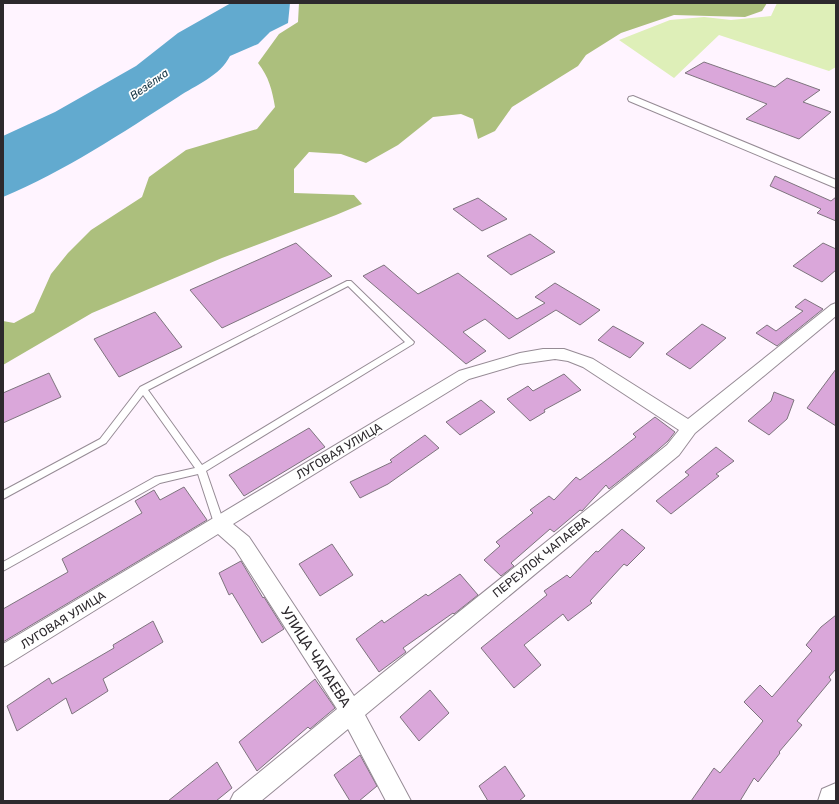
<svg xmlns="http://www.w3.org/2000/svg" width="839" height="804" font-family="Rubik,sans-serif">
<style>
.green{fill:#deefb8}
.forest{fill:#acbf7d}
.water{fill:#62aacf}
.building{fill:#daa7da;stroke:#7e747e}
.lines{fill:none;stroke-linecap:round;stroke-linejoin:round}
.service-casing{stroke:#968b95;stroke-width:2}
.minor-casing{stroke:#968b95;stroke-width:2}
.primary-casing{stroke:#968b95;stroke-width:2}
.service{fill:#fff;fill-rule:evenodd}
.minor{fill:#fff;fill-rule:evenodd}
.primary{fill:#fff;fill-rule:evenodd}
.labels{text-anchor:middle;stroke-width:3.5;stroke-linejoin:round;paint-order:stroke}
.far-water-label{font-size:11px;font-style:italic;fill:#0f3040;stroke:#fff}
.street-label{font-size:12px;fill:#2d292d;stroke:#fff}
.near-street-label{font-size:14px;fill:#2d292d;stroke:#fff}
</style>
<rect width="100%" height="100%" fill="#fff4ff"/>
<!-- green -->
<path class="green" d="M777,3H836V67L829,71L719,35L674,78L619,40L670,20L704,17L731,20L771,16Z"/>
<!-- forest -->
<path class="forest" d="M299,3H767L762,11L745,17L674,15L621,33L586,55L578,66L512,107L495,131L478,139L473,119L461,114L433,117L398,145L366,163L341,154L309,152L294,169V193L354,195L362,204L336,215L222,258L92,313L3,365V321L14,323L34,312L51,274L68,253L91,230L142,197L149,177L186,150L257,129L275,107C272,90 269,77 258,63L279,34L298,22Z"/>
<!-- water -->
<path class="water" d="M231,3H290L288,23L270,32L258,44L230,56C220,76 196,85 178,97C122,133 65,171 3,197V136L55,112L136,66L178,33Z"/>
<!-- building -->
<path class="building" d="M704,62L775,87L787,78L820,90L803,102L831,112L799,139L746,119L767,104L685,73Z
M775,176L831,201L836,197V221L817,213L821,209L770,186Z
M478,198L507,219L482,231L453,209Z
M530,234L555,252L511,275L487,256Z
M296,243L332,276L222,328L190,290Z
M823,243L836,249V270L822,282L793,266Z
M384,265L418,294L458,273L517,319L545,303L535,297L555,283L600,310L580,325L556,310L509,339L485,319L463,332L486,351L466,364L363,276Z
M805,299L823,309L777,346L756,333L767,325L776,331L803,311L795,307Z
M155,312L182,347L119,377L94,339Z
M702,324L726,338L690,369L666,354Z
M613,326L644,343L630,358L598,340Z
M836,369V426L807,408Z
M49,373L61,397L3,423V393Z
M564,374L581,390L544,410L545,412L530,421L507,399L528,386L533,391Z
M774,392L794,400L787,419L769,435L748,421L771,401Z
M481,400L495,412L460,435L446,422Z
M655,417L675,432L668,441L652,455L609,489L606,485L582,511L580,510L554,532L550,529L511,563L514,566L501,576L484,560L500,546L496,542L533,513L530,510L549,496L554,500L576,477L580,480L609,458L636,437L633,434Z
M309,428L325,447L244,496L229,475Z
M425,435L439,448L388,484L360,498L350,482L392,462L390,460Z
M716,447L734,461L716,474L719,476L671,514L656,501L689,475L685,472Z
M184,487L207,520L3,642V609L68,572L62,559L142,513L135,501L154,490L160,500Z
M622,529L645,548L627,566L624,564L590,601L592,603L568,621L563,614L524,645L541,665L514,688L481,648L547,595L544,591L567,575L570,578L596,551L598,552Z
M332,544L353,575L320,596L299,564Z
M241,561L263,598L264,597L284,629L262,643L232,593L229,595L219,573Z
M460,574L478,595L454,614L453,613L403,648L406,652L379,672L356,639L382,620L384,623L426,594L428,596Z
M836,615V669L829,677L831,680L797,721L802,725L779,752L780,753L758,782L754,778L740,801H691L714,768L720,773L763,721L744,702L760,685L772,697L812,651L806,645L821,627Z
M153,621L163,642L103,679L108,691L72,714L66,698L17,731L7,706L49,678L52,684L114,648L113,645Z
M315,679L335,708L310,729L308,727L257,771L239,742Z
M430,690L449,713L419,741L400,717Z
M360,755L377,786L359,801H350L334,775Z
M217,762L232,788L216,801H168Z
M505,766L525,796L519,801H488L479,786Z"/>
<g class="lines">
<!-- service casing -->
<g class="service-casing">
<path id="service" d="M347,281H351L414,342L413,344L206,471L224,523L222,526L219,527L216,526L214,523L198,474L160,483L3,571V562L155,477L195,468L143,395L106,443L3,499V491L100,439L140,387ZM348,286L405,342L202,465L148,390Z"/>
</g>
<!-- minor casing -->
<g class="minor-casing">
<path id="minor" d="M633,96L836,180V188L629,101L628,99L629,97Z
M836,303V316L695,433L679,455L365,715L411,801H386L348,729L261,801H230L234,793L337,709L235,549L218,534L10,663L3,667V644L459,371L520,353L543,349H564L593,359L688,419L831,305ZM555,359L568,361L583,367L679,430L667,445L354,696L249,537L233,524L469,379L520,364Z"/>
</g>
<!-- primary casing -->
<g class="primary-casing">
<path id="primary" d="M836,783V801H818L822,789Z"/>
</g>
<!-- service -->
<use href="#service" class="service"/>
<!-- minor -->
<use href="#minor" class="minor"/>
<!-- primary -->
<use href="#primary" class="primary"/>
</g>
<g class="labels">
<!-- far-water labels -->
<g class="far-water-label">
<text transform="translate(149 84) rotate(-35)" y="4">Везёлка</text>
</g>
<!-- street labels -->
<g class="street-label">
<text transform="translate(339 451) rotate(-31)" y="4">ЛУГОВАЯ УЛИЦА</text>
<text transform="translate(541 557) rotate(-39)" y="4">ПЕРЕУЛОК ЧАПАЕВА</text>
<text transform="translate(63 620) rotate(-32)" y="4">ЛУГОВАЯ УЛИЦА</text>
</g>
<!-- near-street labels -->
<g class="near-street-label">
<text transform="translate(316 657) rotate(57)" y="5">УЛИЦА ЧАПАЕВА</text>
</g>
</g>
<!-- border -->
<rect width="839" height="804" fill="none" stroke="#2d292d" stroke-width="8"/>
</svg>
